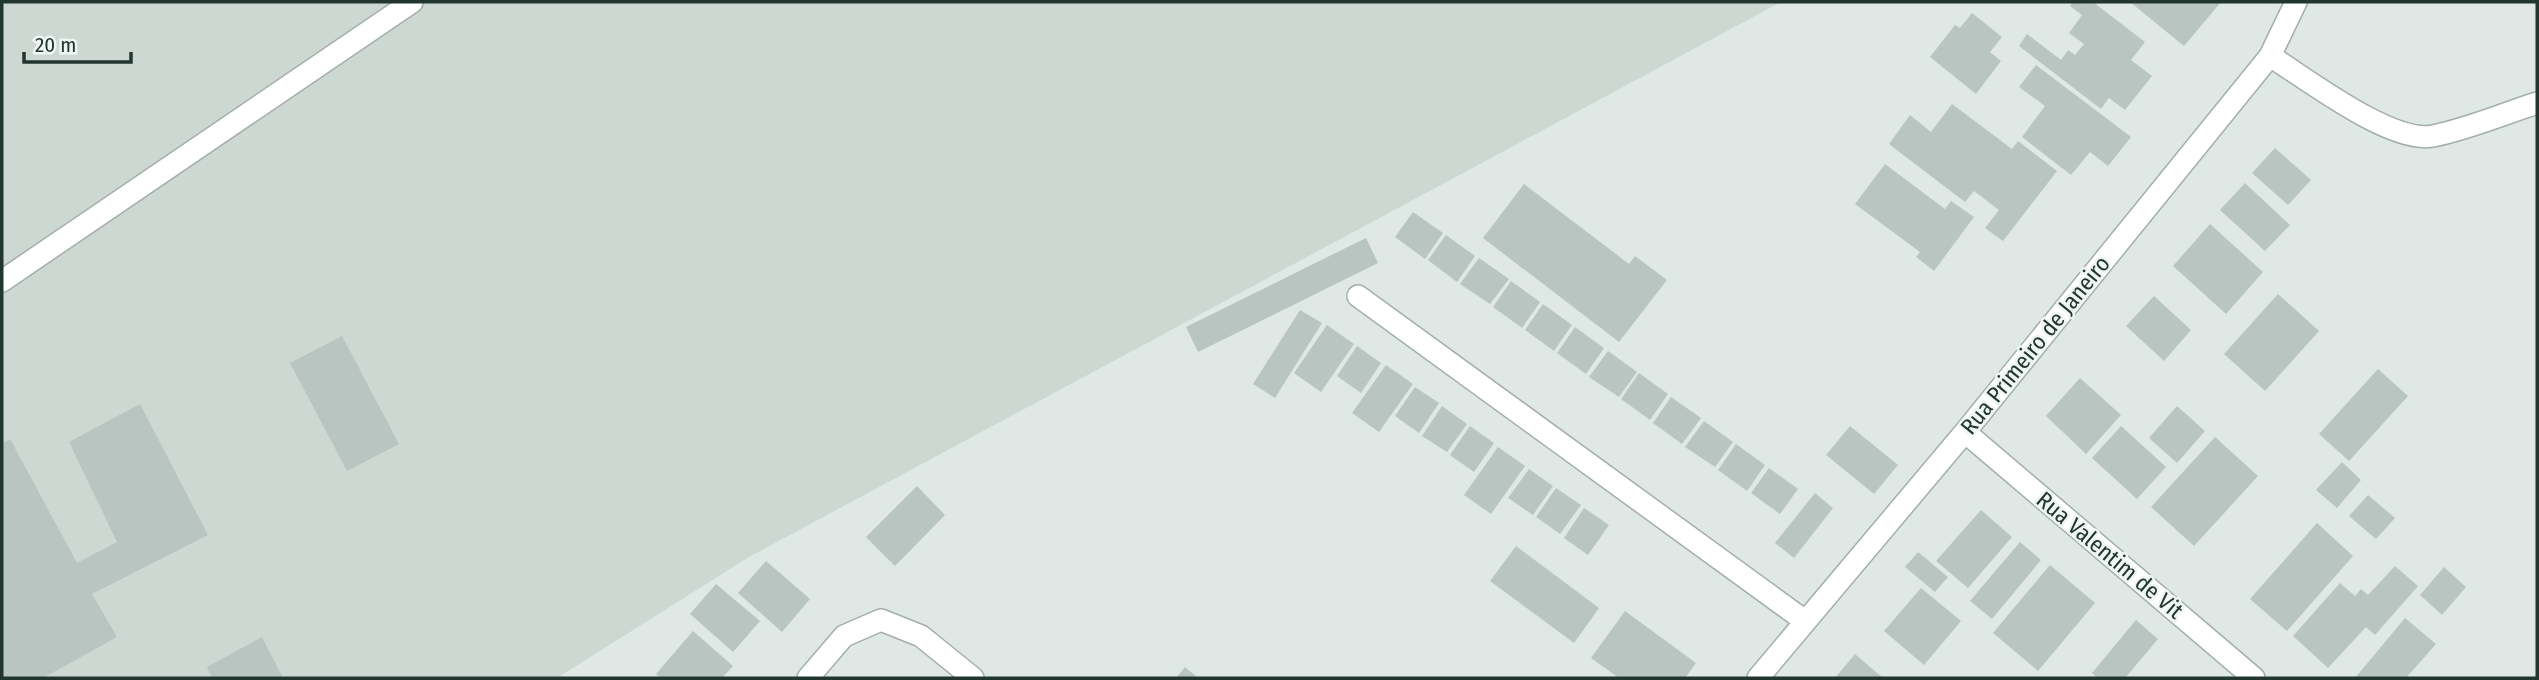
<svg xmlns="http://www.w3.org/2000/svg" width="2539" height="680" font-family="'Fira Sans Condensed',sans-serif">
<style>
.built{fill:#ced8d3}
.building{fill:#b8c5c0}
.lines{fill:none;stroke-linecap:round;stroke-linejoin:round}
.minor-casing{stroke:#a3afaa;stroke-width:24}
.minor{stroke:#fff;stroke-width:21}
.labels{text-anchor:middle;stroke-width:5;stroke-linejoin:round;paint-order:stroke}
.street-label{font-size:23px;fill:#223630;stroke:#eff5f2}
</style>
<rect width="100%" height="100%" fill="#dfe8e4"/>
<!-- built -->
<path class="built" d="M2,2H1781L749,557L557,678H2Z"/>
<!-- building -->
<path class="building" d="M2073,2H2093L2145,42L2131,60L2152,76L2125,110L2109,98L2101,109L2019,46L2027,34L2061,60L2068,50L2075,55L2084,44L2069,33L2082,15L2070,6Z
M2130,2H2221L2184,46Z
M1972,13L2002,37L1990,52L2001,61L1976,94L1930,57L1955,25L1960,28Z
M2036,65L2131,137L2108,166L2090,152L2071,175L2022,137L2045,106L2019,87Z
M1952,104L2012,149L2018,141L2057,171L2003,241L1985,228L1999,210L1974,191L1965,202L1889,144L1910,115L1931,132Z
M2275,148L2311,180L2288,205L2252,173Z
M1885,164L1945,209L1951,201L1974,217L1934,271L1916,257L1920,252L1855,204Z
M2245,183L2290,225L2265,251L2220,210Z
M1524,184L1629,264L1635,256L1667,280L1619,342L1483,238Z
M1413,212L1443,233L1425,259L1395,237Z
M2210,224L2263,272L2226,314L2173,266Z
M1446,235L1475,256L1457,282L1428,260Z
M1366,238L1378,263L1198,352L1186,327Z
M1479,258L1509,279L1490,304L1460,284Z
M1511,281L1540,302L1522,328L1493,307Z
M2278,294L2319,331L2265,391L2224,354Z
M2154,296L2191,330L2164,361L2126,326Z
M1543,304L1572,325L1554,351L1525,330Z
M1300,310L1322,323L1275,398L1253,384Z
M1327,325L1354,344L1321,392L1294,373Z
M1575,327L1604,348L1586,374L1557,353Z
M342,336L399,444L347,471L290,363Z
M1357,346L1381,363L1361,393L1337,376Z
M1608,351L1637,372L1619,397L1589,377Z
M1386,365L1413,384L1379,432L1352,413Z
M2378,369L2408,396L2349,461L2319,434Z
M1639,373L1668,394L1650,420L1621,399Z
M2080,378L2121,415L2086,454L2046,416Z
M1415,387L1439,403L1419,433L1395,416Z
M1671,397L1701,418L1682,444L1653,423Z
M140,404L208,535L92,594L117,637L43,678H2V444L10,439L77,563L117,542L69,442Z
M1442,406L1467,424L1447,452L1422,436Z
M2177,406L2205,431L2177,463L2149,438Z
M1704,421L1733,442L1715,467L1685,447Z
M1470,426L1494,443L1474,472L1450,455Z
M1850,426L1898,465L1874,494L1826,455Z
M2121,426L2166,467L2137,499L2092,458Z
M2215,437L2258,476L2194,546L2151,507Z
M1736,444L1765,465L1747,491L1718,470Z
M1498,447L1525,466L1491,514L1464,495Z
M2342,462L2361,480L2337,508L2316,490Z
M1769,468L1798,489L1780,514L1751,493Z
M1529,469L1553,486L1533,515L1508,498Z
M917,486L945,515L895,566L866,537Z
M1556,488L1581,505L1560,534L1536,517Z
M1815,493L1833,508L1794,558L1775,543Z
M2368,495L2395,518L2376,539L2349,516Z
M1584,508L1609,525L1588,555L1564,538Z
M1981,510L2012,537L1968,588L1936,561Z
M2317,523L2353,556L2287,631L2250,599Z
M2020,542L2041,560L1992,619L1970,601Z
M1516,546L1599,608L1574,643L1490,581Z
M1918,552L1948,577L1935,592L1905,567Z
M766,561L810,599L782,632L738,593Z
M2050,565L2095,603L2038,671L1993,633Z
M2395,566L2418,586L2375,635L2366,627L2328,668L2293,636L2340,583L2355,596L2361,589L2368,595Z
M2444,567L2466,587L2442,615L2420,595Z
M716,584L760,621L733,652L690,614Z
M1921,588L1961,621L1924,665L1884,631Z
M1625,611L1696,663L1685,678H1619L1591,658Z
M2405,618L2436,644L2406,678H2355Z
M2136,620L2158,639L2125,678H2098L2092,673Z
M693,631L733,666L722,678H661L656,674Z
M262,637L283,678H212L207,667Z
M1855,654L1883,678H1835Z
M1185,667L1198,678H1176Z"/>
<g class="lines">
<!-- minor casing -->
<g class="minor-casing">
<path id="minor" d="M2270,56C2307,79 2391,144 2433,136C2468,129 2503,114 2537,103
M2,281L412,2
M1358,296L1805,621
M1965,432L2254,678
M808,678L844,636L881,620L921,636L973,678
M1758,678L1965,432L2270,56L2296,2"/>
</g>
<!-- minor -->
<use href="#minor" class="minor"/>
</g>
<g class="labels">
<!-- street labels -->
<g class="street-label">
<text transform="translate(2035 345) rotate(-51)" y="8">Rua Primeiro de Janeiro</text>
<text transform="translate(2110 555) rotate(40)" y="8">Rua Valentim de Vit</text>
</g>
</g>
<!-- border -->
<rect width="2539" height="680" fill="none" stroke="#223630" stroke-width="7"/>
<!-- scale -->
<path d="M24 52v10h107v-10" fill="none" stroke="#223630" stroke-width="3.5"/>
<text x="35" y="52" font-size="21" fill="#223630" stroke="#eff5f2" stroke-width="5" paint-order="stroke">20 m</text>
</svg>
